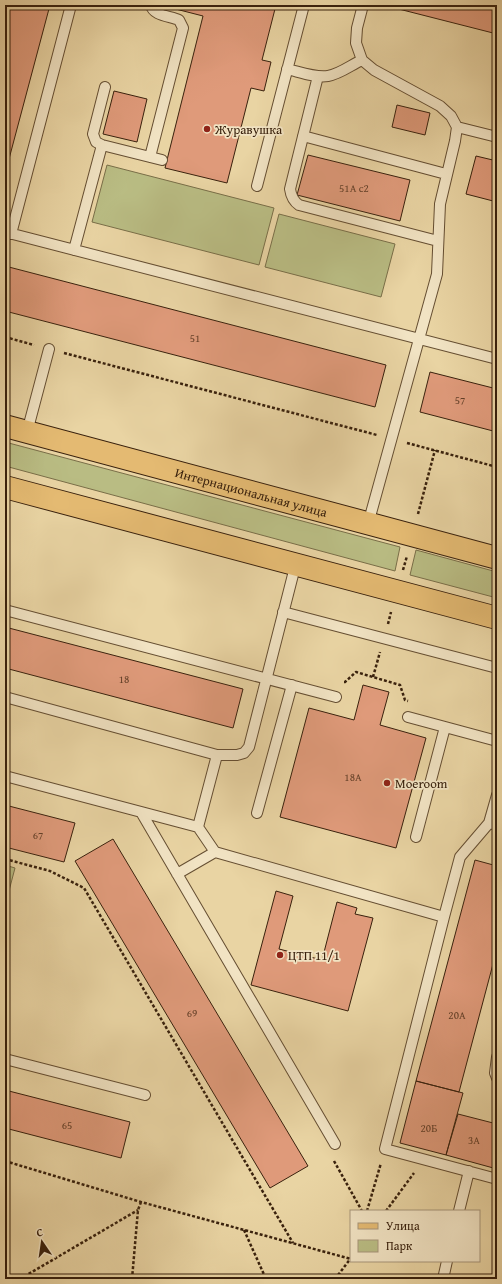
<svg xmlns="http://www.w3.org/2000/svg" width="502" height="1284" font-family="'Gentium Book Plus',serif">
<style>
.green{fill:#b9bc83;stroke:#796e48}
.building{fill:#df9a7a;stroke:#39210d}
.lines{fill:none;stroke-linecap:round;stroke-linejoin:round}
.lane-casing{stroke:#654e32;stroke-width:12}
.primary-casing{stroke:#39210d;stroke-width:24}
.path{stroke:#39210d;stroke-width:2.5;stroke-dasharray:3 2;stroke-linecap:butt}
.lane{stroke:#f1e3c3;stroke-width:10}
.primary{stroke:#e4ba72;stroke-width:22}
.poi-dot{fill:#8f2418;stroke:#f1e3c3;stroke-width:1.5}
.labels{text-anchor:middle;stroke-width:3.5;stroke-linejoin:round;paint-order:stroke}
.number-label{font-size:11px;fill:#623f28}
.poi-label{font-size:13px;fill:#39210d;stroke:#f1e3c3;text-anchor:start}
.street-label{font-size:13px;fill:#39210d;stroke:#f1e3c3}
</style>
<rect width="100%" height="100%" fill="#e9d4a3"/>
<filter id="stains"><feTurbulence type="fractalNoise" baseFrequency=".005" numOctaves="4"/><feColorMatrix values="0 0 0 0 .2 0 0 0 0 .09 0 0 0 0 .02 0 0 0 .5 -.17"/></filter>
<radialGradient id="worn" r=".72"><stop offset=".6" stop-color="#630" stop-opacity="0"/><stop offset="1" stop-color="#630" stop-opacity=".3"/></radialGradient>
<!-- green -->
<path class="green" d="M107,165L274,208L259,265L92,222Z
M279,214L395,244L381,297L265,267Z
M5,442L400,547L395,571L5,466Z
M416,550L497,572V598L410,575Z
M5,865L15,868L5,906Z"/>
<!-- building -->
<path class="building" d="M5,5H50L5,174Z
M160,5H276L262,60L271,62L264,91L251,88L227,183L165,168L203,16Z
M383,5H497V34Z
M114,91L147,99L137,142L103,134Z
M397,105L430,113L425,135L392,127Z
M308,155L410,180L400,221L297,195Z
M476,156L497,161V202L466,194Z
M5,266L386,365L375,407L5,311Z
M430,372L497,389V432L420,412Z
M5,627L243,689L233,728L5,668Z
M363,685L389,692L380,725L426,738L396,848L280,817L309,708L354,720Z
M5,805L75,823L64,862L5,847Z
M113,839L308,1166L270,1188L75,861Z
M475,860L497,866V949L459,1092L416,1081Z
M276,891L293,896L279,949L322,960L337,902L357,908L355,914L373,918L348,1011L251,985Z
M416,1081L463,1093L446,1155L400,1143Z
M5,1090L130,1122L121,1158L5,1128Z
M458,1114L497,1124V1169L446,1155Z"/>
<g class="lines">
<!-- lane casing -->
<g class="lane-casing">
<path id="lane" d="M363,5L357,28L356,43L362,60L374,70L440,106L451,116L457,127L455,141L440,204L437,274L368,524
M287,69C300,72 315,78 328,76C340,74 351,65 362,60
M318,76L290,189C291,196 293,201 299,205L438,241
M105,87L93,134L96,142L102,145L162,160
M457,127L497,137
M303,136L446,174
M150,157L183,28L179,20C170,16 153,16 151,5
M257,186L304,5
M5,232L497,359
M11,234L71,5
M74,250L102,145
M27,432L49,349
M5,610L336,697
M283,612L497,668
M5,697L217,755H237L244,753L249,747L296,563
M408,717L497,741
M217,755L198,827L215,852L444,917L385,1149L497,1179
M5,776L198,827
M497,795L489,823L497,825
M141,812L335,1144
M257,813L292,685
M416,837L445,727
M177,874L215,852
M444,917L460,857L489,823
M497,1057L495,1073L497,1078
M5,1059L145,1095
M459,1211L469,1171
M443,1279L447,1261"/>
</g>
<!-- primary casing -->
<g class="primary-casing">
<g id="primary">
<path id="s1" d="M5,426L497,558"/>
<path d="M5,487L497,618"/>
</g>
</g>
<!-- path -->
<path class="path" d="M5,337L34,345
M64,353L377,435
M407,443L497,467
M418,514L435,450
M403,570L407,556
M388,624L391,612
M373,677L380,652
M344,682H345L356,672L400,685L405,700L408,701
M5,859L50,871L84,888L293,1243
M5,1161L141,1202L351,1259
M334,1161L362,1211
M367,1211L381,1163
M386,1211L414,1173
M244,1230L266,1279
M20,1279L138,1210
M132,1279L138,1210L141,1202
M335,1279L351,1258"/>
<!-- lane -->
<use href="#lane" class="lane"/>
<!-- primary -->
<use href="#primary" class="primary"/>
</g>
<!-- markers -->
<g class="poi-dot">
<circle cx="207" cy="129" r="4"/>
<circle cx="387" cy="783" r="4"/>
<circle cx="280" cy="955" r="4"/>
</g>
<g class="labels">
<!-- number labels -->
<g class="number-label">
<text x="354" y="192">51А с2</text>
<text x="195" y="342">51</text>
<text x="460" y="404">57</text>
<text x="124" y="683">18</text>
<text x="353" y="781">18А</text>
<text x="38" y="839">67</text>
<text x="192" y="1017">69</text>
<text x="457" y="1019">20А</text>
<text x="67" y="1129">65</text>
<text x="429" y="1132">20Б</text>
<text x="474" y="1144">3А</text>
</g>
<!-- poi labels -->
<g class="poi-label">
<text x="215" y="134">Журавушка</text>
<text x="395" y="788">Moeroom</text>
<text x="288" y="960">ЦТП 11/1</text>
</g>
<!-- street labels -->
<g class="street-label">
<text dy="5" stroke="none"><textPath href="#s1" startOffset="255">Интернациональная улица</textPath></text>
</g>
</g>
<!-- margin -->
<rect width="502" height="1284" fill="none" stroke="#e9d4a3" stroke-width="20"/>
<rect x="6" y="6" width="490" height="1272" fill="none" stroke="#39210d" stroke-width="2"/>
<rect x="10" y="10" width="482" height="1264" fill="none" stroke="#39210d"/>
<!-- legend -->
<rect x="350" y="1210" width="130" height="52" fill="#f1e3c3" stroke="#a7957a"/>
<rect x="358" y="1223" width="20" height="6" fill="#e4ba72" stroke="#a7957a"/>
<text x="386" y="1230" font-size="12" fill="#39210d">Улица</text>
<rect x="358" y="1240" width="20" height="12" fill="#b9bc83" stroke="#a7957a"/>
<text x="386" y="1250" font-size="12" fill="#39210d">Парк</text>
<!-- north arrow -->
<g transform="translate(42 1242) rotate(347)" stroke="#f1e3c3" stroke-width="3" paint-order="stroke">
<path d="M0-3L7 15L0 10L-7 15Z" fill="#39210d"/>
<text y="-6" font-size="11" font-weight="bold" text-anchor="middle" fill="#39210d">С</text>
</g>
<rect width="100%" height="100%" filter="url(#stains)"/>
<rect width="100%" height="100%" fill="url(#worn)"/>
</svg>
